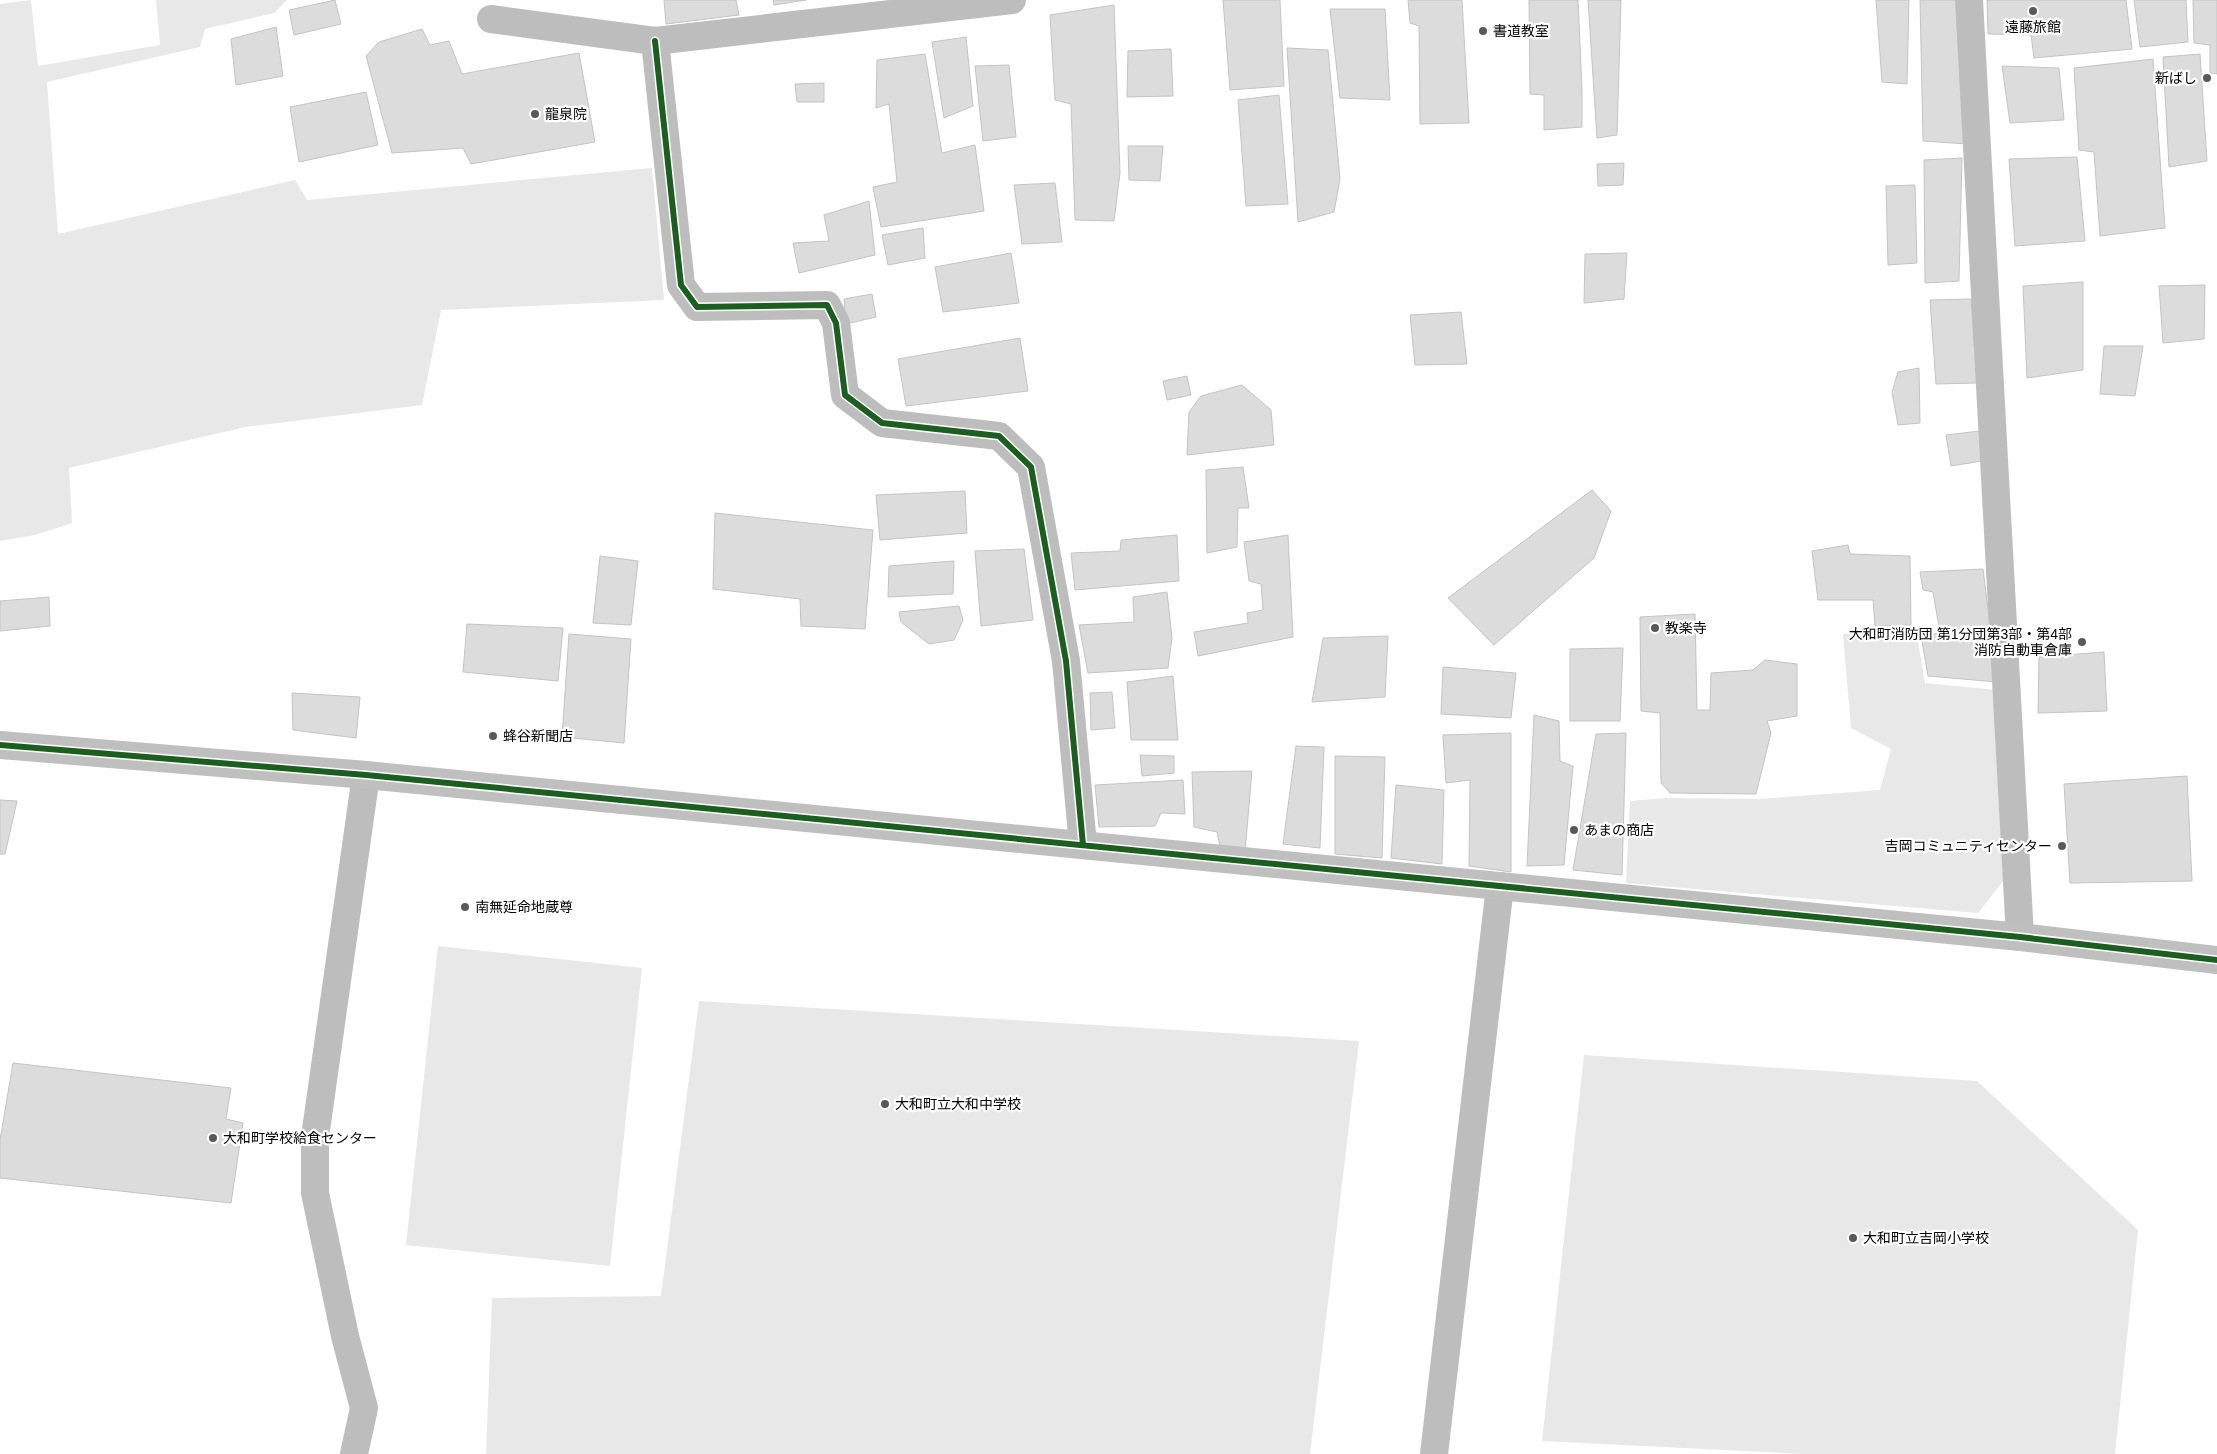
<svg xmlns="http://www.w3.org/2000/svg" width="2217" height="1454" font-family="Helvetica,'Noto Sans JP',sans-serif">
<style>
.green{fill:#e8e8e8}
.building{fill:#dcdcdc;stroke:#c4c4c4}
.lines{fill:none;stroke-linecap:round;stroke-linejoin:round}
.street{stroke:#bdbdbd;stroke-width:28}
.secondary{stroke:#bfbfbf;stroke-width:28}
.cycleway-casing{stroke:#fff;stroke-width:9}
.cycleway{stroke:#1b5e20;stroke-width:6}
.poi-dot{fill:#595959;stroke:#fff;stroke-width:2}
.labels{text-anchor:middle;stroke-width:4.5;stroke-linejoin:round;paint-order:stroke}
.poi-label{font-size:14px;fill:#000;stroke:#fff;text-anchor:start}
</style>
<rect width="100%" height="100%" fill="#fff"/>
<!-- green -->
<path class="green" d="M31,0L38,66L160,45L156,0H287L274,13L205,29L200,47L47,82L58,234L295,180L307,200L652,168L664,300L441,310L422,405L245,427L69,468L72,523L35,535L0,541V4Z
M1916,630L1925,683L1996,690L2004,880L1978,913L1626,883L1630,801L1666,798L1759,799L1880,790L1891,749L1851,728L1843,634Z
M438,946L642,968L610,1266L406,1245Z
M699,1001L1359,1041L1310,1454H486L492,1298L661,1296Z
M1584,1055L1977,1081L2138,1230L2115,1454H1803L1542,1441Z"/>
<!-- building -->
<path class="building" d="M335,0L341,24L294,35L289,10Z
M664,0H736L739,15L666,24Z
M773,0H806L774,5Z
M1223,0H1280L1284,86L1230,90Z
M1408,0H1462L1469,123L1420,124L1419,26L1410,23Z
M1529,0H1578L1582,90V127L1544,130V95L1530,94Z
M1588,0H1621L1617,135L1597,138Z
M1876,0H1909L1907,84L1882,82Z
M1920,0H1961L1967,144L1923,141Z
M1987,0H2126L2132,49L2034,58L2031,35L1988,34Z
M2134,0H2186L2188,42L2140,47Z
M2193,0H2217V74L2210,73V45L2194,43Z
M1114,5L1120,173L1114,221L1075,220L1071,104L1055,100L1050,15Z
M1330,9H1385L1390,100L1340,98Z
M276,27L283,76L236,85L231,39Z
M422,29L430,45L449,41L462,74L579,53L595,142L471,164L463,148L392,153L366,56L379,42Z
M966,37L973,106L944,118L932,42Z
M1287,48L1328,50L1340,179L1334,212L1298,222Z
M1171,49L1173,96L1127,97L1128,51Z
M925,54L942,153L975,145L984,211L881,227L873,187L897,182L889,104L876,108L877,60Z
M2200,54L2207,161L2169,167L2163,57Z
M2153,59L2165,228L2100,236L2094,152L2079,150L2074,68Z
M1009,65L1016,137L983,141L975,66Z
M2002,66L2059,68L2064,120L2010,123Z
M824,83V102H797L795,84Z
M366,92L378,145L299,162L290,107Z
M1279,95L1288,204L1246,206L1238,100Z
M1128,146H1163L1160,181L1129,180Z
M2077,157L2085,241L2015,246L2009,159Z
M1962,158L1959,281L1925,283L1924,160Z
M1624,163L1623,185L1598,186L1597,164Z
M1055,183L1062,242L1022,244L1014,185Z
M1915,185L1917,263L1888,265L1886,186Z
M869,201L875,255L799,273L793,243L829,241L824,215Z
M923,228L925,258L888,265L882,235Z
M1011,253L1019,303L943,312L935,267Z
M1627,253L1624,299L1584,303L1585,254Z
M2083,282V370L2027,378L2023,286Z
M2205,285L2204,339L2163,343L2159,286Z
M872,294L876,317L846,324L844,299Z
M1971,299L1977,383L1936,384L1930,300Z
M1461,312L1467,364L1415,365L1410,315Z
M1020,338L1028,391L906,406L898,359Z
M2104,346H2143L2135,396L2100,394Z
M1919,368L1920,423L1898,425L1892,392L1898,372Z
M1187,376L1191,395L1167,400L1163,381Z
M1242,385L1271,410L1274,445L1187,455L1189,412L1201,396Z
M1980,431L1982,461L1951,466L1946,435Z
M1243,467L1249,508H1238L1237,547L1207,553L1206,470Z
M1592,490L1611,511L1594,558L1494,645L1448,598Z
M965,491L967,533L880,540L876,495Z
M715,513L873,530L865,629L801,626L800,599L713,589Z
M1177,535L1179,581L1075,590L1071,553L1120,551L1121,540Z
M1288,535L1293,637L1198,656L1194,632L1248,623L1247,613L1263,610L1261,584L1249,581L1244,542Z
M1848,545L1850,554L1910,556L1911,625L1875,626L1873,600H1818L1812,551Z
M1024,549L1033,620L981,626L975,551Z
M600,556L638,561L631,625L593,623Z
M954,561L953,594L888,597L889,566Z
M1983,569L1997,682L1928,676L1921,636L1940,633L1933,592L1923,590L1920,572Z
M1167,592L1172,638L1168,668L1088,673L1079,625L1134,622L1133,597Z
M49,597L50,626L0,631V601Z
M959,606L963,620L954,640L929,644L901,622L899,612Z
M1695,614L1697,710H1710L1711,673L1753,670L1765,660L1797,664V716L1767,721L1771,733L1756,794L1670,793L1661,783L1660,713L1641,711L1640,617Z
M467,624L563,628L558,681L463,672Z
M569,634L631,639L624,743L562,737Z
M1388,636L1385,697L1312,702L1323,638Z
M1623,648L1620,721H1570V649Z
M2104,652L2107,711L2038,713L2039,657Z
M1443,667L1516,673L1511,718L1441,714Z
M1173,676L1178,740H1131L1127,682Z
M1112,692L1115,728L1091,730L1090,693Z
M292,693L360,697L356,738L293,730Z
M1534,715L1559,721L1560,761L1573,766L1564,865L1527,866Z
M1511,733V872L1469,866L1470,780L1446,783L1443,735Z
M1626,733L1622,875L1573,870L1596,734Z
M1296,746L1324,747L1320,848L1283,844Z
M1140,755L1174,756V773L1142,776Z
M1335,756L1385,757L1382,858L1335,854Z
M1252,771L1245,852H1221L1217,832L1194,827L1192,772Z
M2187,776L2192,881L2070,883L2064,784Z
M1183,780L1185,814L1161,813L1155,826L1099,827L1095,785Z
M1396,785L1444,790L1442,864L1391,858Z
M0,800L17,801L5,854H0Z
M13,1063L231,1088L226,1119L243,1123L231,1203L0,1178V1140Z"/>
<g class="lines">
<!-- street -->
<path class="street" d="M1969,0L2020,937
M491,19L655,41L1012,0
M655,41L681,285L697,307L827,305L836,323L845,395L882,423L999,436L1031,467L1066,661L1083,845
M354,1454L364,1408L345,1336L315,1193V1137L366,775
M1434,1454L1500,886"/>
<!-- secondary -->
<path class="secondary" d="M0,745L366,775L2020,937L2217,960"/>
<!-- cycleway casing -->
<g class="cycleway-casing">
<path id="cycleway" d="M655,41L681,285L697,307L827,305L836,323L845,395L882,423L999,436L1031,467L1066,661L1083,845
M0,745L366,775L2020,937L2217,960"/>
</g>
<!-- cycleway -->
<use href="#cycleway" class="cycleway"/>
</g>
<!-- markers -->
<g class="poi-dot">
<circle cx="2033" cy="11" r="5"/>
<circle cx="1483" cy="31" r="5"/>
<circle cx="2207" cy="78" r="5"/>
<circle cx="535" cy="114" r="5"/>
<circle cx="1655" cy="628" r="5"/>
<circle cx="2082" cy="642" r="5"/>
<circle cx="493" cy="736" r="5"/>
<circle cx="1574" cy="830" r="5"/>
<circle cx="2062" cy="846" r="5"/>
<circle cx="465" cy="907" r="5"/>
<circle cx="885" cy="1104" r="5"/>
<circle cx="213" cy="1138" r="5"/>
<circle cx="1853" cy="1238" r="5"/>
</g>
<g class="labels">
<!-- poi labels -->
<g class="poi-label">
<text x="2033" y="32" text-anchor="middle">遠藤旅館</text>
<text x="1493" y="36">書道教室</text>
<text x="2197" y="83" text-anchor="end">新ばし</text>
<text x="545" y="119">龍泉院</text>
<text x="1665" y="633">教楽寺</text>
<text x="2072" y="639" text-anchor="end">大和町消防団 第1分団第3部・第4部<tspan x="2072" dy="16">消防自動車倉庫</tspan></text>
<text x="503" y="741">蜂谷新聞店</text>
<text x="1584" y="835">あまの商店</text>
<text x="2052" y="851" text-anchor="end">吉岡コミュニティセンター</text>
<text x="475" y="912">南無延命地蔵尊</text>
<text x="895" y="1109">大和町立大和中学校</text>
<text x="223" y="1143">大和町学校給食センター</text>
<text x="1863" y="1243">大和町立吉岡小学校</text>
</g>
</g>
</svg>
